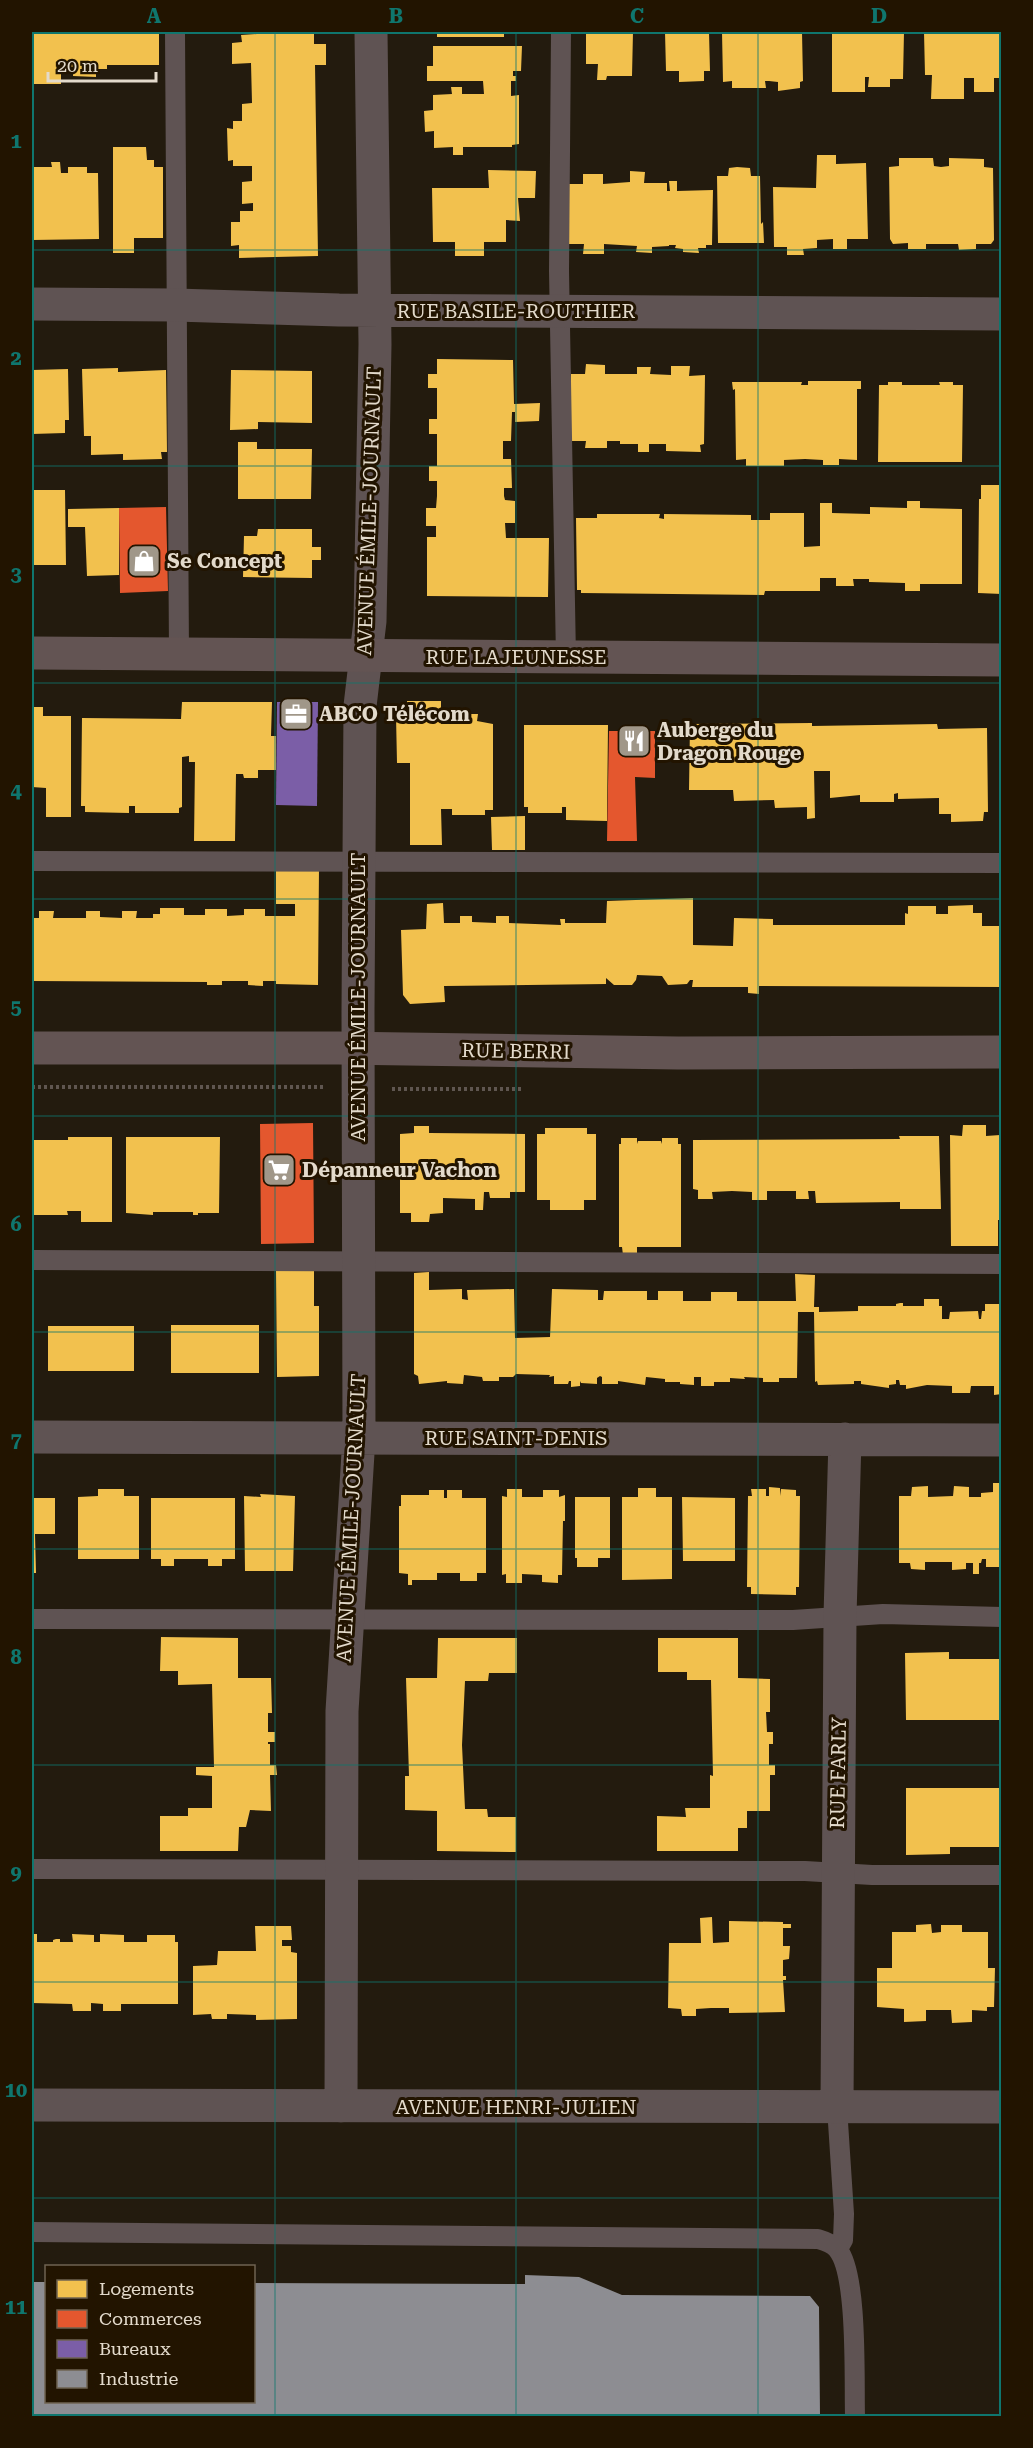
<svg xmlns="http://www.w3.org/2000/svg" width="1033" height="2448" font-family="'Roboto Serif',serif">
<style>
.homes{fill:#f2c14e}
.shops{fill:#e4572e}
.offices{fill:#7b5ea7}
.industry{fill:#8d8d92}
.lines{fill:none;stroke-linecap:round;stroke-linejoin:round}
.path{stroke:#5f5650;stroke-width:4;stroke-dasharray:3 3;stroke-linecap:butt}
.lane{stroke:#5f5353;stroke-width:20}
.street{stroke:#5f5353;stroke-width:33}
.secondary{stroke:#635453;stroke-width:33}
.grid{fill:none;stroke:#0f766e;stroke-width:1.5;stroke-opacity:0.55}
.labels{text-anchor:middle;stroke-width:6;stroke-linejoin:round;paint-order:stroke}
.street-label{font-size:20px;fill:#e3dacb;stroke:#221400}
.poi-label{font-size:20px;font-weight:bold;fill:#e3dacb;stroke:#221400;text-anchor:start}
.neatline{fill:none;stroke:#0f766e;stroke-width:2}
.grid-label{font-size:20px;text-anchor:middle;font-weight:bold;fill:#0f766e}
</style>
<rect width="100%" height="100%" fill="#231b0e"/>
<!-- homes -->
<path class="homes" d="M32,32H159V65H107V69H96V77L73,76V67H61V84H32Z
M257,32H314V44H326V65H315L318,256L239,258V245L231,246V222H240V211H253V203L242,204V182L252,181V166H233V160L228,161L227,128L233,129V121H242V104L252,103L251,63L232,64V43L242,42L241,35L257,34Z
M437,32H504V37H437Z
M586,32H633L632,76H607L606,80H597L598,64H586Z
M665,32H709L710,71H704V81L679,82V71H666Z
M722,32H802L803,81L800,82V88L778,91V82L769,81H765L766,88H732V81L723,82Z
M832,32H904L903,79H890V87H868L869,77H865V92H832Z
M924,32H1002V78H994V92H974V78H964V99H931L932,75H925Z
M433,46H522L521,71H513V76H516V81H511V96L519,95V144L512,145V147H463V155H453V147L434,148V131L425,132L424,111L433,110V95L452,94L451,87H462V94H484L483,81H427V66H433Z
M113,147H146L147,160H154V167H163V238H134V253H113Z
M817,155H836V164L866,163L868,239H847V249H833V239L817,240V248L803,249L804,255H787V247H774L773,187L816,188Z
M899,158H933L934,166L941,167L949,166V158L984,159V167L993,168L994,240L991,244H976V249L959,250L958,244H926V249H908V243L893,244L890,239L889,167L899,166Z
M51,162H60L61,173H68V167H87V173H98L99,239L32,240V174L33,167H52Z
M737,167L750,168L751,176H760L761,224L763,222L764,243H718L717,176H728L729,168Z
M488,170L536,171L535,198H518L520,221L506,220V242H484V256H455V242H433L432,188H489Z
M630,171L645,172L644,183H667V191H670L669,181H677V191L713,190L712,245H706V248H698L699,253L683,252V249L675,248L676,245H669V246L652,247V253L636,252L637,246L604,244V254H583L584,244H569V184H583V174H603V184L630,182Z
M437,359L513,360L514,404L540,403L539,421L515,422V412H512L511,441H503V459H511L512,488H504V496L505,500L515,501V523H505L506,538H549L548,597L427,596V537H436V526H426V508H436L437,496V481H429V466H437V434H429V419H437V388H428V374H437Z
M586,364L605,365V374H637V367H651L650,374L671,375V366H690L689,376L705,375L704,444L700,445L701,452L666,451V444H649V452H638V444H620V441H607V448H585L586,441H570L571,374H585Z
M118,368V372L166,370L167,452H161L162,459L123,460V454L91,455V436H84L82,369Z
M68,369L69,420H65V433L32,434V370Z
M231,370L312,371V423L258,422V429L230,430Z
M808,381H861V389H857V460L839,459V465H823V460L805,459L784,460V466H746V459L736,460L735,389L733,390L732,382H802L801,385H808Z
M888,382H902V385H940L939,382H953V385H963L962,462H878L879,385H888Z
M238,442H257V449H312L311,499H238Z
M981,485H1002V594L978,593L979,499H981Z
M32,490H65L66,565H32Z
M907,501H920V508L962,509V584H920V591H905V583L869,582V579H853L854,586H836V578H820V591H765L764,595L581,593V590H577L576,518H597V514H660L659,518L664,519V514L751,515V520H770V513H804V547L820,546V503H832V513L870,514V507L907,508Z
M119,508V575L87,576L85,527H68V509Z
M258,529H312V547H321V560H312V578L243,577L244,536H257Z
M407,701H441V724H457V714H478L477,721L493,724V810H485V815H452V809H441L442,845H410V763H397L396,716H408Z
M182,702H272L271,736H276V770H258V778H244L243,774H236L235,841H194L195,762H189V756L182,757V807L179,808V813H135V806H129V813L85,812V806H81L82,718L181,719Z
M32,707H43V716H71V817H46V788L32,787Z
M812,723V726L937,724L938,729L987,728L988,812H984L983,821L951,822V814H939V798L898,799V793L894,794V802H860V795L830,798V771H814L815,818L807,819V807L775,808L774,800L734,801L733,790H689L690,724Z
M524,725H608L607,821L566,820V807H562V813H528V807H524Z
M525,816V850H492L491,817Z
M276,868H319L318,985L276,984V981H263V986L248,985V981H222V985H207V982L32,981V918H39V911H54L53,918H86V911H100V917L122,918V911H137L136,918H153V914H160V908H184V915H205V909H227V916L244,915V909H265V916H295V904H276Z
M693,898V945L733,946L734,918L773,919V925H905V913L908,914V906H936V914H948V906L973,905V913H982V926H1002V987L759,986V994L748,993V987H692L693,980H690L687,984L668,985L662,976L637,975L636,980L632,985H614L606,978V984L444,986L445,1002L410,1004L403,995L401,930L426,929L427,904L443,903L444,923H460V916H472V922L496,923V916H509V923L561,925L560,919H565V923H606L607,901Z
M963,1125H986V1136L1000,1135L1002,1220H998V1246H951L950,1135L962,1136Z
M414,1126H429V1133L525,1134V1192H510V1198H490L489,1192H484L483,1210H475V1199L443,1198V1213L430,1214L429,1222H411V1213H400V1134L414,1133Z
M545,1128H587V1134H596V1200H584V1210H550V1200H537V1134H545Z
M899,1136H939L941,1209H900V1202L816,1203L815,1191H808L809,1199H796V1191H767V1200H752V1192L732,1191L712,1192L713,1199H698V1190L693,1189V1140L900,1139Z
M68,1137H112V1222H81V1211H67L68,1215H32V1140H68Z
M126,1137H220L219,1213H198V1215H193V1212H153V1215L126,1213Z
M621,1138H637V1144L638,1141H661L662,1144V1138H678V1144H681V1247H637V1255H623L622,1247H619V1144H621Z
M314,1269V1306H319V1376L277,1377L276,1270Z
M429,1272V1290L462,1289V1299L468,1300L467,1290L514,1289L515,1338L550,1337L552,1289L598,1290V1300H603L604,1291H647V1300H658V1291H683V1301H711V1292H737V1301H796L795,1274L815,1275L814,1307H819V1312L858,1311V1306H896V1304L900,1303H903V1306H924V1299H939V1306H942V1319H949L950,1312L978,1311L979,1319H981L982,1311H985V1304H1002V1394L994,1395V1386H971L970,1393H952V1386L927,1385L906,1389V1385H900L899,1380H896V1384L889,1385V1388L861,1384V1381H854V1384L818,1385L817,1381L815,1382L814,1312H798L797,1378H779V1382H763V1378L744,1377L745,1379L730,1378V1382H714V1386H701V1377H694V1385L680,1384V1382H665V1379L646,1377L645,1385L618,1381V1384H602V1377L600,1376L597,1378V1384L581,1383L580,1381V1386L571,1387V1381H569L568,1384H554V1376L549,1377L550,1375L516,1374L513,1377H499V1381H483L482,1377L464,1375L463,1384L447,1383V1381L419,1384L418,1376L414,1374V1273Z
M171,1325H259V1373H171Z
M48,1326H134V1371H48Z
M993,1483H1002V1567H986V1559H982L981,1563H979V1574H973V1563H966V1569L952,1570V1562H925V1570L911,1569L910,1563H899V1496H911L912,1487L928,1486V1497L953,1496L954,1486L969,1487V1497H981V1493L993,1492Z
M769,1487L780,1488V1496L781,1489L796,1490V1496H800L799,1587H796V1595L751,1594V1587H747L748,1496H752L751,1489H766V1496H769Z
M638,1488H656V1497H672V1579L622,1580V1497H638Z
M98,1489H124V1496H139V1559H78V1497L98,1496Z
M507,1489H522V1497H543V1490H559V1497L565,1495V1521H563L562,1575H558V1583L542,1582V1575L522,1574V1583H506V1574L502,1575V1496L507,1497Z
M429,1490H444V1498H447V1490H462V1498H486V1573H477V1581H460V1573H437V1580H412V1585H408V1574L399,1573V1506H401V1495H429Z
M260,1494L295,1496L293,1571H245L244,1496L261,1497Z
M575,1497H610V1558H598V1567H577V1558H575Z
M682,1497L735,1498V1561H683Z
M32,1498H55V1534H35L36,1573H32Z
M151,1498H235V1559H222V1566H208V1559H174V1566H161V1559H151Z
M161,1637L238,1638V1678H271L272,1713H268V1732H275V1742H268V1744H270V1765H276L277,1775H270L271,1811L250,1810L246,1827H239L238,1851H160V1816H188V1808H212V1776L196,1775V1767H214L212,1684L178,1685V1671H160Z
M438,1638H517V1673H489L488,1681H465L462,1745L465,1809H487L488,1817H516V1852L437,1851V1811L405,1810V1776H409L406,1678H437Z
M658,1638H738V1678L770,1679V1712H766L767,1732H773V1744H769V1765H775V1775H770V1811H747V1828H738V1851H657V1816L686,1817L685,1808H710V1775L713,1776L711,1680H687V1672H658Z
M949,1652V1659H1002V1720H906L905,1653Z
M906,1788H1002V1847H950V1854L906,1855Z
M712,1917L713,1943L729,1942V1921L783,1922V1924H791V1928H783V1946H790L789,1959L783,1960V1976H786V1980H783L785,2012L729,2013V2008H711L696,2009V2016H682L681,2009L668,2008L669,1943H701L700,1918Z
M931,1924L932,1933L941,1932V1925H962V1932H988V1968H995L994,2007H987V2011L972,2010V2022L952,2023L951,2010H926V2021L904,2022V2009L877,2007V1968H892V1932H916V1925Z
M255,1926H291L292,1940H282V1946H291V1952L297,1953V2019L256,2020V2015L227,2014V2019H212L211,2014L193,2015V1966L217,1965L218,1951H256Z
M32,1934H37V1942H53V1940L56,1939H60V1942H73L72,1934L94,1935V1942H100V1934L124,1935V1942H147V1935H175V1942H178V2004H121V2011H103V2004L91,2003V2011H73L72,2004L32,2003Z"/>
<!-- shops -->
<path class="shops" d="M166,507L168,591L120,593L119,508Z
M609,731H655V778L635,777L637,841H607Z
M313,1123L314,1243L261,1244L260,1124Z"/>
<!-- offices -->
<path class="offices" d="M277,702H318L317,806L276,805Z"/>
<!-- industry -->
<path class="industry" d="M525,2275L579,2277L622,2295L810,2296L819,2307L820,2416H32V2282H46V2402H254V2283L525,2284Z"/>
<g class="lines">
<!-- path -->
<path class="path" d="M32,1087H325
M392,1089H523"/>
<!-- lane -->
<path class="lane" d="M175,32L179,654
M561,32L559,271L566,658
M32,861L1002,863
M32,1260L1002,1264
M32,1619L793,1620L883,1614L1002,1617
M32,1869L805,1871L872,1875H1002
M837,2107L844,2214L843,2240L838,2249
M32,2232L818,2239C825,2241 834,2244 838,2250C858,2275 854,2381 855,2416"/>
<!-- street -->
<path class="street" d="M32,304L176,305L339,310L1002,314
M32,1437L1002,1440
M32,2105L1002,2107
M341,2106L342,1711L359,1437L358,1012L360,706L370,621L375,344L371,32
M837,2107L840,1616L845,1439"/>
<!-- secondary -->
<path class="secondary" d="M32,653L1002,660
M32,1048H338L678,1053L1002,1052"/>
</g>
<!-- grid -->
<path class="grid" d="M275,32V2416M516,32V2416M758,32V2416M32,250H1002M32,466H1002M32,683H1002M32,899H1002M32,1116H1002M32,1332H1002M32,1549H1002M32,1765H1002M32,1982H1002M32,2198H1002"/>
<!-- icons -->
<defs>
<g id="shop-square" transform="scale(1.725)"><rect x="-9" y="-9" width="18" height="18" rx="4" fill="#a09789" stroke="#221400"/><path d="M-5-2.5h2.3a2.7 3.5 0 0 1 5.4 0H5L5.5 6h-11ZM-1.5-2.5h3a1.5 2.3 0 0 0-3 0Z" fill="#fff"/></g>
<g id="office-square" transform="scale(1.725)"><rect x="-9" y="-9" width="18" height="18" rx="4" fill="#a09789" stroke="#221400"/><path d="M-6-3h4V-5.5h4V-3h4V5H-6ZM-1-4.5V-3h2v-1.5ZM-6 0V1H6V0Z" fill="#fff"/></g>
<g id="restaurant-square" transform="scale(1.725)"><rect x="-9" y="-9" width="18" height="18" rx="4" fill="#a09789" stroke="#221400"/><path d="M-5-6h1v4h1v-4h1v4h1v-4h1v5L-1.5 .5V6h-2V.5L-5-1ZM5-6V6H3V1.5H1.5Q1.5-4 5-6Z" fill="#fff"/></g>
<g id="supermarket-square" transform="scale(1.725)"><rect x="-9" y="-9" width="18" height="18" rx="4" fill="#a09789" stroke="#221400"/><path d="M-6-5.5h2.5l.6 2H6L4.5 2H-2.5L-4.4-4H-6ZM-1.5 3.2a1.3 1.3 0 1 0 .1 0ZM3 3.2a1.3 1.3 0 1 0 .1 0Z" fill="#fff"/></g>
</defs>
<g fill-rule="evenodd">
<use href="#shop-square" x="144" y="561"/>
<use href="#office-square" x="296" y="714"/>
<use href="#restaurant-square" x="634" y="741"/>
<use href="#supermarket-square" x="279" y="1170"/>
</g>
<g class="labels">
<!-- street labels -->
<g class="street-label">
<text x="516" y="318">RUE BASILE-ROUTHIER</text>
<text transform="translate(369 511) rotate(-88)" y="7">AVENUE ÉMILE-JOURNAULT</text>
<text x="516" y="664">RUE LAJEUNESSE</text>
<text transform="translate(358 997) rotate(-90)" y="7">AVENUE ÉMILE-JOURNAULT</text>
<text transform="translate(516 1051) rotate(1)" y="7">RUE BERRI</text>
<text x="516" y="1445">RUE SAINT-DENIS</text>
<text transform="translate(351 1518) rotate(-87)" y="7">AVENUE ÉMILE-JOURNAULT</text>
<text transform="translate(838 1773) rotate(-89)" y="7">RUE FARLY</text>
<text x="516" y="2114">AVENUE HENRI-JULIEN</text>
</g>
<!-- poi labels -->
<g class="poi-label">
<text x="167" y="568">Se Concept</text>
<text x="319" y="721">ABCO Télécom</text>
<text x="657" y="737">Auberge du<tspan x="657" dy="23">Dragon Rouge</tspan></text>
<text x="302" y="1177">Dépanneur Vachon</text>
</g>
</g>
<!-- border -->
<rect width="1033" height="2448" fill="none" stroke="#221400" stroke-width="66"/>
<!-- legend -->
<rect x="45" y="2265" width="210" height="138" fill="#221400" stroke="#6f6351" stroke-width="1.5"/>
<rect x="57" y="2280" width="30" height="18" fill="#f2c14e" stroke="#6f6351" stroke-width="1.5"/>
<text x="99" y="2295" font-size="18" fill="#e3dacb">Logements</text>
<rect x="57" y="2310" width="30" height="18" fill="#e4572e" stroke="#6f6351" stroke-width="1.5"/>
<text x="99" y="2325" font-size="18" fill="#e3dacb">Commerces</text>
<rect x="57" y="2340" width="30" height="18" fill="#7b5ea7" stroke="#6f6351" stroke-width="1.5"/>
<text x="99" y="2355" font-size="18" fill="#e3dacb">Bureaux</text>
<rect x="57" y="2370" width="30" height="18" fill="#8d8d92" stroke="#6f6351" stroke-width="1.5"/>
<text x="99" y="2385" font-size="18" fill="#e3dacb">Industrie</text>
<!-- scale -->
<path d="M48 72v9h108v-9" fill="none" stroke="#e3dacb" stroke-width="3"/>
<text x="57" y="72" font-size="18" fill="#e3dacb" stroke="#221400" stroke-width="4.5" paint-order="stroke">20 m</text>
<rect x="33" y="33" width="967" height="2382" class="neatline"/>
<g class="grid-label">
<text x="154" y="23">A</text>
<text x="396" y="23">B</text>
<text x="637" y="23">C</text>
<text x="879" y="23">D</text>
<text x="16" y="148">1</text>
<text x="16" y="365">2</text>
<text x="16" y="581">3</text>
<text x="16" y="798">4</text>
<text x="16" y="1014">5</text>
<text x="16" y="1231">6</text>
<text x="16" y="1447">7</text>
<text x="16" y="1664">8</text>
<text x="16" y="1880">9</text>
<text x="16" y="2097">10</text>
<text x="16" y="2314">11</text>
</g>
</svg>
